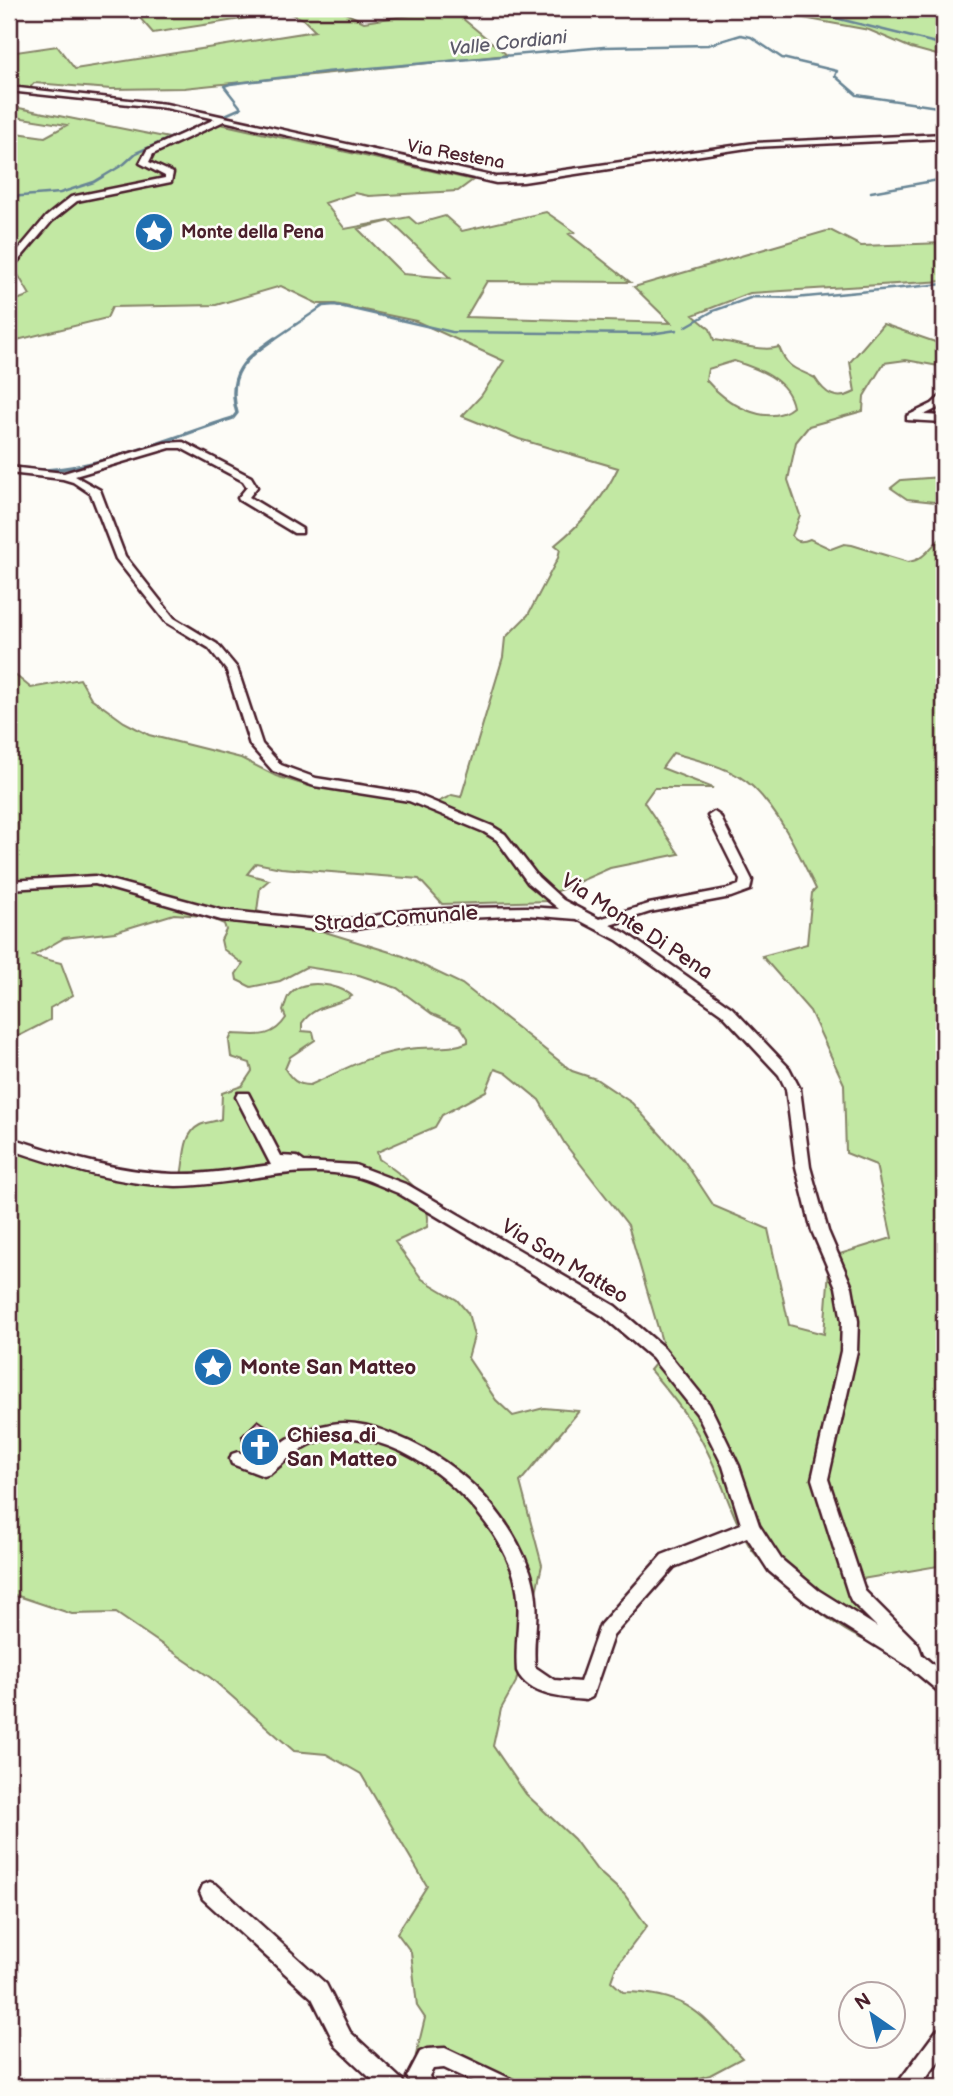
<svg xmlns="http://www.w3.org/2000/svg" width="953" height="2096" font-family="'Balsamiq Sans',sans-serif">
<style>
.green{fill:#c2e8a3;stroke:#868467;stroke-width:2;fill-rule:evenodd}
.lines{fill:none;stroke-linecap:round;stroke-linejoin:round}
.stream-far1{stroke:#688595;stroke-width:2.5}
.stream{stroke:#688595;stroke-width:3.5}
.minor-casing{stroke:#4a1f2b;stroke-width:5}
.minor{fill:#fdfcf7;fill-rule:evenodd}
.wall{fill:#c395a9;stroke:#4a1f2b;stroke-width:2}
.shaded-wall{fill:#9f798a;stroke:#4a1f2b;stroke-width:2}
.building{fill:#e3adc5;stroke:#4a1f2b;stroke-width:2}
.labels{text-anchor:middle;stroke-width:5;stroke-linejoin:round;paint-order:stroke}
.far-street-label{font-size:18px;fill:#4a1f2b;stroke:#fdfcf7}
.far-poi-label{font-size:18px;font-weight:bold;fill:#4a1f2b;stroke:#fdfcf7;text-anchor:start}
.far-water-label{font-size:19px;font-style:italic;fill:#5c5a69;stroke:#fdfcf7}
.street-label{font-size:21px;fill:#4a1f2b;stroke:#fdfcf7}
.poi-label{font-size:21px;font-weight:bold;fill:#4a1f2b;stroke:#fdfcf7;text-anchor:start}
</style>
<rect width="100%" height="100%" fill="#fdfcf7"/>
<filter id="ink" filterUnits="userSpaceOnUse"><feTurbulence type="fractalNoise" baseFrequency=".0143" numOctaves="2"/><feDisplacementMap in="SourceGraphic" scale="14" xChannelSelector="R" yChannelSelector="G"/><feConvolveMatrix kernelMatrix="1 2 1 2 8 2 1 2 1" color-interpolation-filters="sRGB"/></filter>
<g filter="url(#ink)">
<!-- green -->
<path class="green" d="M132,9H337L364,22L451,9L507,55L184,88L111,89L34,83L29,89L9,87V53L57,46L75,69L315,31L303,19L287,12L153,33Z
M754,9H933L944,16V57L911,48L869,30Z
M9,106L174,139L216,123L473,180L458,191L369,196L355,193L325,203L345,229L409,217L417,224L445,216L462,231L546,212L575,232L569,234L630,282L487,281L466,317L671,323L634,287L830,230L861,246L944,243V281L750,293L693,315L710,329L714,340C735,342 762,353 779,347C788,370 796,368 815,378C825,394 836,402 855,392L850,362L883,324L944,345V367L906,360L884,363L864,396L863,411L809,426L796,442L788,480L800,515L792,536C797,543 803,542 810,539L831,549L844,544L852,545L908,562C926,560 931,544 944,536V1565L862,1579L875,1612L908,1641C897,1642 882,1644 871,1642C843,1636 765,1571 750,1547C731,1516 723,1481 706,1449C692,1420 671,1394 650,1370L665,1352L628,1225L565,1144L539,1100L506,1073L495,1069L486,1091L442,1115L435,1127L377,1152L379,1159C403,1176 434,1195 427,1227L395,1242L422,1279L457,1300L468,1313L474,1336L468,1358L496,1400L513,1416L544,1408L579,1411L520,1482L542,1565L516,1682L501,1709L493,1746L526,1794L574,1839L597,1870L624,1894L647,1926L616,1967L611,1981L623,1992C688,1993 700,2013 742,2058L710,2075L666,2087H483L474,2068L427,2051L416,2055L425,2018L417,2006L411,1952L397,1933L427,1886L361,1774L326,1754L294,1751L211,1678L116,1613L72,1614L9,1593V1142C72,1167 113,1172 181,1175C185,1160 182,1134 200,1125C206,1122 214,1122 221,1119L222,1093L242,1086L252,1071L250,1063L231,1057L229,1041L232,1034C253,1034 271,1041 286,1018L283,1011C285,1006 286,999 289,995C302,978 338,983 352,996C334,1008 316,1003 302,1023V1031L313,1032L315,1040L290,1057L285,1069C292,1080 297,1085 310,1085C348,1068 365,1056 408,1049C429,1045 449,1051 468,1042V1038L460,1026L432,1014L397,988L359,975L306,967L280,981L251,987L237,980L236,974L243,964L223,949L221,940L226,930L224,924L205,916L174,914L115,932L64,938L33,956L61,963L73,995L50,1008V1020L9,1041V670L31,688L80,679L91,698L124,722L149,735L241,758L276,776L312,787L358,783L412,793L436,803L452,795L461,797L503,657L505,638L528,615L558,558L560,549L555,545C583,522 602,501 618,468L519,439L462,416L481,396L504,361L416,321L335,304H318L281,286L216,305L112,307L107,318L9,342V303L30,295L14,268L9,269V132L45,137L67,125L9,116ZM390,221L450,278L403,274L358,229ZM734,361C759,369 788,379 793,407C767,429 724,402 706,380L708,369ZM673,753C698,760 734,768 753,787C781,814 799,854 816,889L812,893L807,944L762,956L810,1011L844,1084L846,1153L876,1165L892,1238L830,1257L824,1334L789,1325L768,1229L714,1206L683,1159L632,1103L596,1079L572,1071L462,984L403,956L257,911L260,888L269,880L247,874L256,863L281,868L419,879L442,904L550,901L553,893L610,868L679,854L644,802L654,788H713L662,768Z
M944,469V503L907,499L891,488L901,480L941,477L940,470Z"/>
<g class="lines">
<!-- stream-far1 -->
<path class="stream-far1" d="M799,9L944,45
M9,12L27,9
M223,116L241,108L224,86L230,84L326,72L604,47L708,45L741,35L751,37L782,58L837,71L835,76L857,95L944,108
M871,192L944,179
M9,197L60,193L94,182L124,164L136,153L216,118
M685,327L713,311L753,297L795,298L944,284
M273,340L323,306L335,305L452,332L650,334L677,330"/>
<!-- stream -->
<path class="stream" d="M34,470C93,472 175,436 233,418L237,413C226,373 245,359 275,338"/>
<!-- minor casing -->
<g class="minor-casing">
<path id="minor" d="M9,87L166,104L496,177L523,176L754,143L944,134V138L754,147L523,182L496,183L224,121L153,154L149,162L173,173L171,182L77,201L52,221L12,268L9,269V261L46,217L71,197L165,178V176L140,163L147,150L215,119L166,108L9,91Z
M944,393V402L938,408L924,415L944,416V422L907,420V416L932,404Z
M183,442L251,477L257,487L249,497L302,529V533H294L239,500L238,498L247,487L243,481L181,448H170L75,476L100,490L125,556L174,618L217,644L237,668L262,744L281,765L316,778L415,794L492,826L505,834L538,877L563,900L599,919L649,904L728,889L739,885L740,880L708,816L714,812L720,816L752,880L750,890L731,897L650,912L610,925L627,934L732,1008L789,1068L800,1089L810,1167L828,1231L852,1287L858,1321L857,1351L828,1479L865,1591L918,1644L922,1655L944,1674V1693L938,1691L908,1666L806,1602L769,1571L747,1537L674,1567L613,1636L592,1697L586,1700C563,1698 528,1696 517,1671C514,1635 525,1606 512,1570C488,1505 407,1431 334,1438C307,1440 289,1458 270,1474L264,1476L232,1464L230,1459L232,1454L238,1452L262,1461C271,1453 280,1443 291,1437C301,1431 320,1426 332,1424C350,1421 372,1426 389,1433C452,1456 507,1507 530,1571C543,1610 532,1630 535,1667L554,1680L580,1682L600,1625L662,1555L741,1524L723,1466L697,1414L652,1358L603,1316L398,1193C383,1187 368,1179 353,1176C295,1163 234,1186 176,1186C118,1185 63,1167 9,1149V1137C63,1155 116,1172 173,1174C206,1175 239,1169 271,1165L236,1097L238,1093H248L281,1156L297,1157L304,1162L355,1165L408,1185L615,1306L664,1348L709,1404L739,1466L759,1525L781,1559L818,1590L877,1627L852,1602L849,1596L812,1479L841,1351L842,1321L836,1287L812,1231L796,1167L786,1089L779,1075L722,1014L617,940L577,919L527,915L405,921L355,929H309L221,920L95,884L9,889V881L95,876L221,910L309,919H355L405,911L466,908L527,907L559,909L528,883L497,840L484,832L409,801L314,786L273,771L250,745L227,671L209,648L166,622L116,559L91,494L73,482L63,479L9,473V467L64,473L165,443Z
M210,1882L217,1885L326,1984L350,2032L402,2080L405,2087H380L336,2046L312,1998L203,1899L200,1892L203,1885Z
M944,2027V2054L920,2087H897L900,2080L937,2030Z
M445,2048L513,2080L516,2087H484L444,2068L433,2069L429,2076L434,2087H412L407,2077L420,2052L427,2049Z"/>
</g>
<!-- minor -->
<use href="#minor" class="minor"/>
</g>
<!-- wall -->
<path class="wall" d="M274,1431L275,1445L261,1458L244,1450L242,1436Z"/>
<!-- shaded-wall -->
<path class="shaded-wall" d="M274,1431L275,1445L261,1458L259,1444Z"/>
<!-- building -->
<path class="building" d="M258,1420L274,1431L259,1444L242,1436Z"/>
</g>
<!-- icons -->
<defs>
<g id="sight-disc" transform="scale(2.0125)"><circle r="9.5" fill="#1f6fb2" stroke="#fdfcf7"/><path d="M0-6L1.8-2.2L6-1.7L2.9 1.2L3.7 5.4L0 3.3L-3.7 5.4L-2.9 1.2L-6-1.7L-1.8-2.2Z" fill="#fff"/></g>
<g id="church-disc" transform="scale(2.0125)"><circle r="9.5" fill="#1f6fb2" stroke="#fdfcf7"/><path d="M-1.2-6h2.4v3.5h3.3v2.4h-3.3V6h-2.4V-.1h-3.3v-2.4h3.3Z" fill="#fff"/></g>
</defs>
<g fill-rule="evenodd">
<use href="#sight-disc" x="154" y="232"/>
<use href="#sight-disc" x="213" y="1367"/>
<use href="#church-disc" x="260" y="1447"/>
</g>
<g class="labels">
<!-- far-street labels -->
<g class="far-street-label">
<text transform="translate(456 154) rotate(10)" y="6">Via Restena</text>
</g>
<!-- far-poi labels -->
<g class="far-poi-label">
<text x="181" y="238">Monte della Pena</text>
</g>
<!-- far-water labels -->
<g class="far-water-label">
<text transform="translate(508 42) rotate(-6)" y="7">Valle Cordiani</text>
</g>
<!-- street labels -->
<g class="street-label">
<text transform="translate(396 918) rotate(-4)" y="7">Strada Comunale</text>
<text transform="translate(637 926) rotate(33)" y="7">Via Monte Di Pena</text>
<text transform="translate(565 1261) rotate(31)" y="7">Via San Matteo</text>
</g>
<!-- poi labels -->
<g class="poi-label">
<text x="240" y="1374">Monte San Matteo</text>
<text x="287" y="1442">Chiesa di<tspan x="287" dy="24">San Matteo</tspan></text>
</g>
</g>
<!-- margin -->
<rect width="953" height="2096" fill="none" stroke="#fdfcf7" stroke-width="35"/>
<rect x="18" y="18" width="918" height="2061" fill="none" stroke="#4a1f2b" stroke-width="2.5" filter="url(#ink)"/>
<!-- north arrow -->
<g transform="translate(872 2015) rotate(326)"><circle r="33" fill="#fdfcf7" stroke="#b5a4a5" stroke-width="2"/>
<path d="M0-5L12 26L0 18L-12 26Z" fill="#1f6fb2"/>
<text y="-10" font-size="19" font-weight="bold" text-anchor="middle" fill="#4a1f2b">N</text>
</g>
</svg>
